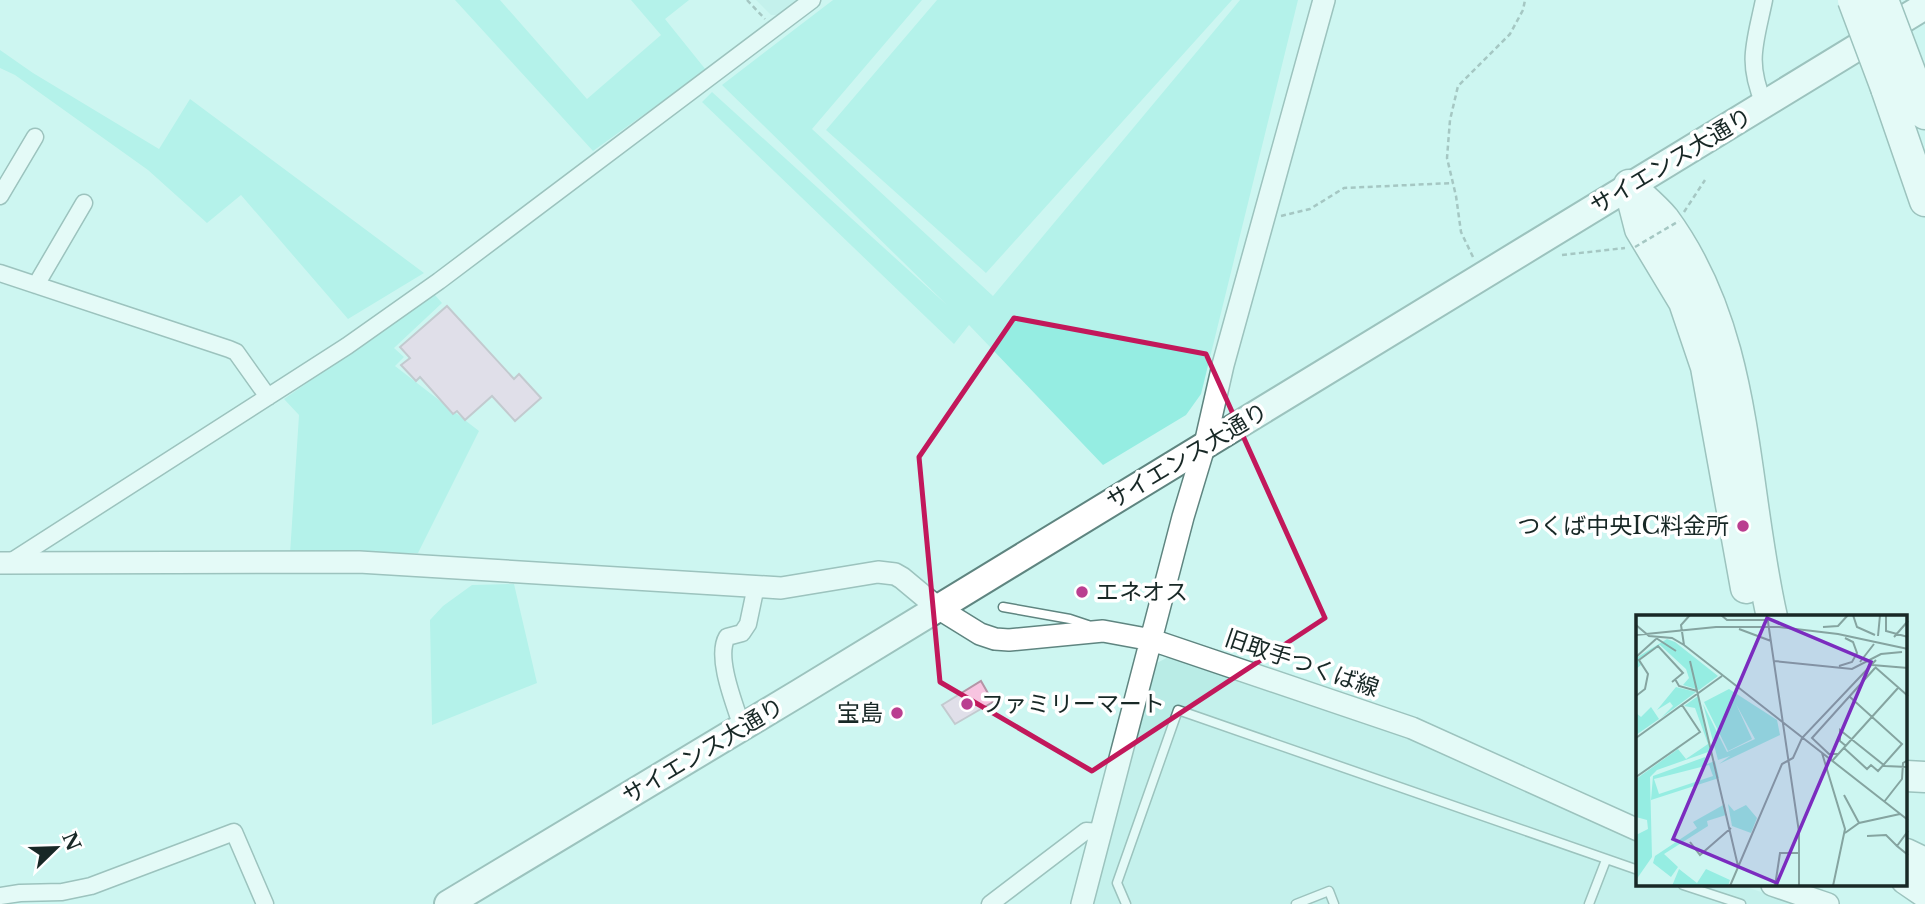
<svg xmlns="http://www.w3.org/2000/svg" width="1925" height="904" font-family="'Libre Baskerville','Noto Sans JP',serif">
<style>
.built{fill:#b9ece6}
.green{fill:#95ede2}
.building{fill:#f7c4e0;stroke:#b495a6;stroke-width:2}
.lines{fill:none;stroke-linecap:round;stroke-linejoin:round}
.service-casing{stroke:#5f8580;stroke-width:11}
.minor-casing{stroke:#5f8580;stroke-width:19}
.tertiary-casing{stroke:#5f8580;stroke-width:24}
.primary-casing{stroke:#5f8580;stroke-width:30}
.motorway-casing{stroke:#5f8580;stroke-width:33}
.path{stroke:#738f8c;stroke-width:2.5;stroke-dasharray:5 3.5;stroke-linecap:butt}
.service{stroke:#fff;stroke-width:8}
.minor{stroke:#fff;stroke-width:16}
.tertiary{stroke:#fff;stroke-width:21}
.primary{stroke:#fff;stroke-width:26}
.motorway{stroke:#fff;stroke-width:30}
.motorway-bridge-casing{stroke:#5f8580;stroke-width:33;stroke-linecap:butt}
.path-bridge{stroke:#738f8c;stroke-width:2.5;stroke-dasharray:5 3.5;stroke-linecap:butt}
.motorway-bridge{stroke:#fff;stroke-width:30}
.marked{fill:none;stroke:#c2185b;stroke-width:5;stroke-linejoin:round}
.poi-dot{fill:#ba3f90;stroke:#fff;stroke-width:2.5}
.labels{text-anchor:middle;stroke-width:7;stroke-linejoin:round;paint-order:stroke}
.street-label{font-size:23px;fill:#182826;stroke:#fff}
.poi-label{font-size:23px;fill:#182826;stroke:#fff;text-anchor:end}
.inset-road{fill:none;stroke:#85a4a0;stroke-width:2}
.view{fill:#7b2cbf;fill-opacity:0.15;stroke:#7b2cbf;stroke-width:3.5}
.inset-edge{fill:none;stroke:#182826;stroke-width:3.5}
</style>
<rect width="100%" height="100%" fill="#cdf6f1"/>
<!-- built -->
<path class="built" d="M756,0H801L782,15H771Z
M1170,656L1378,725L1458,758L1638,842V885H1741L1796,904H1094L1157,663Z"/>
<!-- green -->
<path class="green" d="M455,0H500L587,99L661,35L631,0H689L665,19L706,70L593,151Z
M833,0H922L812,129L993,296L1240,0H1298L1201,394L1186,415L1103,465L969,325L954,344L702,102L712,92L947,305L722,85Z
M937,0H1232L986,273L826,130Z
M0,50L33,73L159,149L190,99L424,273L348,319L241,195L207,223L148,170L15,75L0,68Z
M434,294L442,303L394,348L404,357L395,366L479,431L418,553L290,554L299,415L284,399Z
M514,584L537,683L432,725L430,620L443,606L472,585Z"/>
<!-- building -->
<path class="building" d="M447,306L514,379L519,374L541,398L515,421L492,396L465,420L457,411L453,414L420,377L416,381L401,365L410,358L400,347Z
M981,681L993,702L955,724L942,705Z"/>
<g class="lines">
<!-- service casing -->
<g class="service-casing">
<path id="service" d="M1003,607L1070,619L1088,625
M1683,885L1741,904
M1126,904L1117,883L1178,710L1638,870
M1296,904L1329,891L1334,904
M1589,904L1606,860"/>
</g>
<!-- minor casing -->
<g class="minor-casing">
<path id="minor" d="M1764,0C1755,44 1746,61 1764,104
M0,196L35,137
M0,273L229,349L236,352L268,397
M36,285L84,203
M9,563L347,346L439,281L812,0
M742,727C735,705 715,657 727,637L742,633L748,624L756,586
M0,896L20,893L62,892L91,886L234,832L265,904
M990,904L1086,831L1101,832"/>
</g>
<!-- tertiary casing -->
<g class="tertiary-casing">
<path id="tertiary" d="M0,563L359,562L781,588L878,572L895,574L902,578L938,608L980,634L995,639L1009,640L1103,631L1152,640L1412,728L1638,830
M1772,885L1828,904
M1082,904L1183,517L1205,444L1223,365L1324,0"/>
</g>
<!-- primary casing -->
<g class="primary-casing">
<path id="primary" d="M448,904L799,693L1925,6"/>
</g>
<!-- motorway casing -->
<g class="motorway-casing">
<path id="motorway" d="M1914,82L1925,114
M1886,88L1925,201
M1629,185C1640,196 1654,207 1664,219C1750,336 1741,481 1772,617
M1629,186L1640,229L1684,302L1706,367L1746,588
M1906,776L1925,777
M1906,854L1925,863
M1906,879L1925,892"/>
</g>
<!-- path -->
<path class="path" d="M747,0L765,19
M1684,212L1705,180
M1281,216L1310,209L1344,188L1453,183
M1562,255L1625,248
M1473,257L1461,232L1456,196L1447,158L1450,120L1458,86L1510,34L1523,10L1525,0"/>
<!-- service -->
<use href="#service" class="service"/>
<!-- minor -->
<use href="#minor" class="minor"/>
<!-- tertiary -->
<use href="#tertiary" class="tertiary"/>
<!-- primary -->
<use href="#primary" class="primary"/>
<!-- motorway -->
<use href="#motorway" class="motorway"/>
<!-- motorway-bridge casing -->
<g class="motorway-bridge-casing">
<path id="motorway-bridge" d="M1853,0L1886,88
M1883,0L1914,82"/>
</g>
<!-- path-bridge -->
<path class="path-bridge" d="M1635,247L1679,221"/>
<!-- motorway-bridge -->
<use href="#motorway-bridge" class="motorway-bridge"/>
</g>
<!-- marked area -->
<path d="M0 0H1925V904H0ZM1014,318L1206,354L1325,618L1092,771L940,682L919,457Z" fill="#cdf6f1" fill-opacity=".55" fill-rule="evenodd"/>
<path class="marked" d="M1014,318L1206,354L1325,618L1092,771L940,682L919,457Z"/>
<!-- markers -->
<g class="poi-dot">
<circle cx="1743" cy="526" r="7"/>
<circle cx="1082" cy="592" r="7"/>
<circle cx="967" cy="704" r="7"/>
<circle cx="897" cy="713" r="7"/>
</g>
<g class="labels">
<!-- street labels -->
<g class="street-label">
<text transform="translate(1671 161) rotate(-31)" y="8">サイエンス大通り</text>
<text transform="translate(1187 456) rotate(-31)" y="8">サイエンス大通り</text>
<text transform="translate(1302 663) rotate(19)" y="8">旧取手つくば線</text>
<text transform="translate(703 751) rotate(-31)" y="8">サイエンス大通り</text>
</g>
<!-- poi labels -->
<g class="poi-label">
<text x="1729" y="534">つくば中央IC料金所</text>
<text x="1096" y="600" text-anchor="start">エネオス</text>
<text x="981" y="712" text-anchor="start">ファミリーマート</text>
<text x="883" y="721">宝島</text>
</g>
</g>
<!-- overview -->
<g transform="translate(1636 615)">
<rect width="271" height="271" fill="#cdf6f1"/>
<path d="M31,24L39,27L82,61L63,75L47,70L53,63L50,54L24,30L3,44L5,50L0,54V43ZM40,72L60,77L25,103L37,91L34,87L21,95ZM93,74L141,105L144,120L83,149L94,141L82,145L67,89L91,137L119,124L100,89L116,124L92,136L68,87ZM62,81L75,136L21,155L14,162L16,242L0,265V220L12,214L11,205L0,202V164L42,134L50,144L72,129L59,93L48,91ZM15,92L23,104L0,120V98L5,102ZM69,142L71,149L79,146L83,163L15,185L17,161ZM73,150L77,161L23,179L18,164ZM89,189L90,200L71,206L72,211L28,239L42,252L35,262L17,248L19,241L61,213L57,207ZM92,189L98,196L110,190L121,203L115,218L96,211ZM43,254L61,268L70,254L94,265L92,271H36Z" fill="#95ede2" fill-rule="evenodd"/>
<path class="inset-road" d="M85,0L91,5H132M131,0L163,217V271M168,0H200M217,0L221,12L239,20M250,0V16L272,22M0,10L13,21L36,23L48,30L272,205M187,12L202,11L212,0M103,14L135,26M0,20L80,12H143L202,19L272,34M242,21L244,0M258,22L272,6M20,23L40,36M48,30L45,10L54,0M0,42L20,24M54,46L102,251M138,46L216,54L245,39L266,37M224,47L238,29M236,50L272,53M203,51L216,47L221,38L217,27L209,23M239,52L272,81M39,64L43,71L61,76M0,81L9,74L12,59L3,45L22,31L47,58L36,67M0,123L86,61M210,131L204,126V115L249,151L272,152M208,133L231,154L235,150L242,156L266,129L214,82M186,138L209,214L197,271M203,139H193L176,123L239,53M196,146L262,73M0,162L64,117L46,90M208,180L223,208M248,187L266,164L267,148L272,145M272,216L261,231L272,240M209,218L223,208L264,199M231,221L250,220L261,231M54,227L64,240L95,213M94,271L146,149L157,143L166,123L240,45M139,271L144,238H164"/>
<path class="view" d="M131,3L235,47L141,268L37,224Z"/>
<rect width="271" height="271" class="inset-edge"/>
</g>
<!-- north arrow -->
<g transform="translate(56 848) rotate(67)" stroke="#ffffff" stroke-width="5" paint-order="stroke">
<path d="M0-5L12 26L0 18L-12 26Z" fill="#182826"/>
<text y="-10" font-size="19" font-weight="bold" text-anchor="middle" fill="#182826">N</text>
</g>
</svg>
